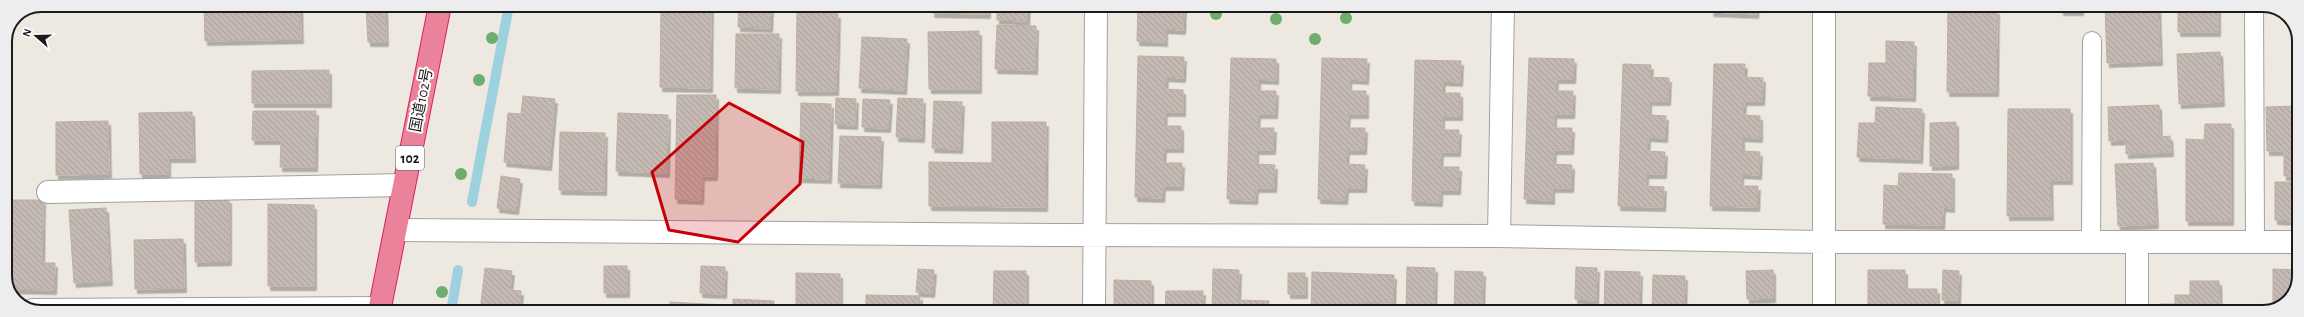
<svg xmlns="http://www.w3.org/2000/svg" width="2304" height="317" font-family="'Alegreya Sans','Noto Sans JP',sans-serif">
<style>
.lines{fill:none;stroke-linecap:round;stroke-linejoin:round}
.stream{stroke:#9dd1de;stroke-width:10}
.building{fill:url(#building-back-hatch);stroke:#bfaea2;filter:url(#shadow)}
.lane-casing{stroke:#a2a2a2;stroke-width:20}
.street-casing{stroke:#a2a2a2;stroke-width:24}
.highway-casing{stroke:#dd1b65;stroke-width:24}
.lane{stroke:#fff;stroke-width:18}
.street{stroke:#fff;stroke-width:22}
.highway{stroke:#ea8299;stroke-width:22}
.tree{fill:#6ead6b}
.marked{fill:#c60007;fill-opacity:0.2;stroke:#c60007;stroke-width:3;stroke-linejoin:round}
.labels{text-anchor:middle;stroke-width:4;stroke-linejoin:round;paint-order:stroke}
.shield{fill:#fff;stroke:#5f5f5f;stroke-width:1}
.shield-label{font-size:14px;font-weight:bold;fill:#1b1b1b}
.street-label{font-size:15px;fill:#1b1b1b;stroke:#fff}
.rim{fill:none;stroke:#1b1b1b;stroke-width:2}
</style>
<defs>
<pattern id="building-back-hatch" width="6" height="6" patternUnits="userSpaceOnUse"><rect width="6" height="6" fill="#c5bab3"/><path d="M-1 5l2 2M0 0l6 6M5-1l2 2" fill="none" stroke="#a99f99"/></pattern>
<filter id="shadow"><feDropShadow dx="2.5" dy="4.5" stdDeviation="0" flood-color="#0004"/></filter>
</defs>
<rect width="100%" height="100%" fill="#ede8e0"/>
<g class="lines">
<!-- stream -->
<path class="stream" d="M472,202L509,5
M451,312L458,270"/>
</g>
<!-- building -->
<path class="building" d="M300,5L301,39L205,41L204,6Z
M661,5H711L710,88L660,87Z
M739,5H771L770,28L738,27Z
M797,5H830V13L838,14L836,91H796Z
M933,5H988V14L932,13Z
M997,5H1028L1027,21L997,20Z
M1138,5L1184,7L1183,30L1165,29V42L1137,41Z
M1712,5H1757L1756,14L1711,12Z
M1948,5H1985V10H1997L1996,92H1947Z
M2061,5H2081V11H2061Z
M2105,5H2158L2160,61L2107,63Z
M2178,5H2218V32H2178Z
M385,6L386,42H368L366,7Z
M997,25L1036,26L1035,70L995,69Z
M979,31V89H929L928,32Z
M736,34H779L778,89L735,88Z
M862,37L907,39L904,90L859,88Z
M1886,41L1914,42L1913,97L1868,96L1869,63H1886Z
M2220,52L2222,102L2179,104L2177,54Z
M1138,56L1184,57L1183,78L1166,77L1165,89L1183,90V112H1165L1164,126H1181V148H1164L1163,163H1182L1181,186H1163L1162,198L1135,197Z
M1231,58L1276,59V80L1258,79V91H1276L1275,114H1258L1257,128H1274L1273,150H1256V164L1275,165L1274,188H1256L1255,200L1227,199Z
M1322,58L1367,59L1366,80L1349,79V91H1366V114H1348L1347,128H1365L1364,150H1347L1346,164L1365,165L1364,188H1346L1345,200L1318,199Z
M1529,58L1574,59L1573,79H1556L1555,91H1573L1572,114H1554V128H1572L1571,150H1554L1553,164L1572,165L1571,188H1552V200L1524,199Z
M1415,60L1461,61L1460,82L1443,81L1442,93H1460V116H1442V130H1459L1458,152H1441L1440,167H1459L1458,190H1440V202L1412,201Z
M1623,64L1651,65L1650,77L1669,78L1668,101H1649V115L1666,116L1665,138L1648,137L1647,151L1665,152L1664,174H1646V186L1664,187L1663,207L1618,206Z
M1714,64H1745L1744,77L1763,78L1762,101H1744L1743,115L1760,116V138L1742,137V151L1760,152L1759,175L1741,174V186H1758L1757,207L1710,206Z
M2293,66H2299V95H2292Z
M329,70V103H252V71Z
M677,95H716L715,176H702L701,200L675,199Z
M523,96L555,99L549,166L504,162L508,113L521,114Z
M836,98L856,99L855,125L835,124Z
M898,98L923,99L922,138L896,137Z
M863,99L890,100L888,128L862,127Z
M934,101L962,102L960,149L932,148Z
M801,103L831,104L829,179L799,178Z
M2159,105L2160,137L2170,136L2171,152L2126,154V140L2109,141L2108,107Z
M2299,106V176H2284V151H2267L2266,107Z
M1876,107L1922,109L1920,159L1857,157L1859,123H1875Z
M2008,109H2070V180H2050L2051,216H2007Z
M253,111H316L315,167H280L281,140H252Z
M192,112L193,158H168V174H140L139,113Z
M618,113L668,115L667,173L616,171Z
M108,121L109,174L56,175V122Z
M992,122H1046L1045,207L929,206V162L992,163Z
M1956,122V165L1930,166V123Z
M2205,124H2231V221H2186V139L2204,140Z
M560,132L605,133L604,191L559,190Z
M840,136L881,137L879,184L838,183Z
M2153,163L2156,224L2118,226L2115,164Z
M1899,173L1952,174V208L1943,207L1942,225L1883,224L1884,185L1898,186Z
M501,176L520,179L516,210L497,208Z
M2275,182H2299V221L2275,220Z
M195,198L229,199V261L195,262Z
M6,200H43L42,263H55L54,290L10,289L5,280Z
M268,204L314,205V286H268Z
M106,208L110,281L74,283L69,210Z
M183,239L184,288L135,289L134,240Z
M604,266H627V293H604Z
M701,266L725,267L724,294L700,293Z
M1407,267L1435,268L1434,312H1406Z
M1576,267L1597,268L1596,300L1575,299Z
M485,268L512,271L510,290L521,291L519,312H480Z
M918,269L934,270L932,293L916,292Z
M1213,269L1239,270L1238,300L1269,301V312H1212Z
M2273,269L2299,270V280L2287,303L2273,308Z
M1773,270V298L1747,299L1746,271Z
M1868,270H1905V289H1937V312H1868Z
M1943,270L1959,271L1958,300H1942Z
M994,271H1026V312H993Z
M1455,271L1483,272L1482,308L1494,309V312H1454Z
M1605,271L1640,272L1639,312H1604Z
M1312,272L1394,275L1393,303L1362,302L1361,312H1311Z
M796,273L840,274V312H796Z
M1288,273H1305V294H1288Z
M1653,275L1685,276L1684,312H1652Z
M1114,280L1151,281V312H1114Z
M2190,281H2219L2220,312H2160V304H2175V295H2190Z
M1166,291H1203L1202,312H1165Z
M866,295L920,296L919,312H866Z
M733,299L774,301V312H733Z
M670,302L725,305V312H669Z
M2010,306L2046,307V312H2010Z
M2116,306L2117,312H2077L2076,308Z
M1512,307L1557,309V312H1511Z
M1755,309L1790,310V312H1755Z"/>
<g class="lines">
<!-- lane casing -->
<g class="lane-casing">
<path id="lane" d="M2254,5L2255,242
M2091,242L2092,41"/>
</g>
<!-- street casing -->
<g class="street-casing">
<path id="street" d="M1824,5V312
M48,192L404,185
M396,230L1056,235L1499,236L1825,242H2299
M1499,236L1503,5
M2137,242V312
M33,310L380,308
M1094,312L1096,5"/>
</g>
<!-- highway casing -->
<g class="highway-casing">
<path id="highway" d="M379,312L440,5"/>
</g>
<!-- lane -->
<use href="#lane" class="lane"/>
<!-- street -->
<use href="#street" class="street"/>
<!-- highway -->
<use href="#highway" class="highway"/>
</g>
<!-- trees -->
<g class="tree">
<circle cx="1216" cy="14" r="6"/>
<circle cx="1346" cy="18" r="6"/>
<circle cx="1276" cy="19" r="6"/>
<circle cx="492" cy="38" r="6"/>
<circle cx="1315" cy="39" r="6"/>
<circle cx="479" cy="80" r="6"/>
<circle cx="461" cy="174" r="6"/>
<circle cx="442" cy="292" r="6"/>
</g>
<!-- marked area -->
<path class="marked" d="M729,103L803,142L800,184L738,242L669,230L652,172Z"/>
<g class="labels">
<!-- shield labels -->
<rect class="shield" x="396" y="146" width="28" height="24" rx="3"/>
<g class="shield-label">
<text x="410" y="163">102</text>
</g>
<!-- street labels -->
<g class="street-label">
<text transform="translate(421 100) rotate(-79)" y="5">国道102号</text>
</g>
</g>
<!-- crop -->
<path d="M0 0H2304V317H0ZM41 12H2263A29 29 0 0 1 2292 41V276A29 29 0 0 1 2263 305H41A29 29 0 0 1 12 276V41A29 29 0 0 1 41 12Z" fill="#ededed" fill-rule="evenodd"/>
<path class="rim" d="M41 12H2263A29 29 0 0 1 2292 41V276A29 29 0 0 1 2263 305H41A29 29 0 0 1 12 276V41A29 29 0 0 1 41 12Z"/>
<!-- north arrow -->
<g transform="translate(36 36) rotate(290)" stroke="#ffffff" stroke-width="3" paint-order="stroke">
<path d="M0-3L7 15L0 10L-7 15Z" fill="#1b1b1b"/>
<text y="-6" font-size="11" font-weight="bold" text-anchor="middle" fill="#1b1b1b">N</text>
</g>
</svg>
